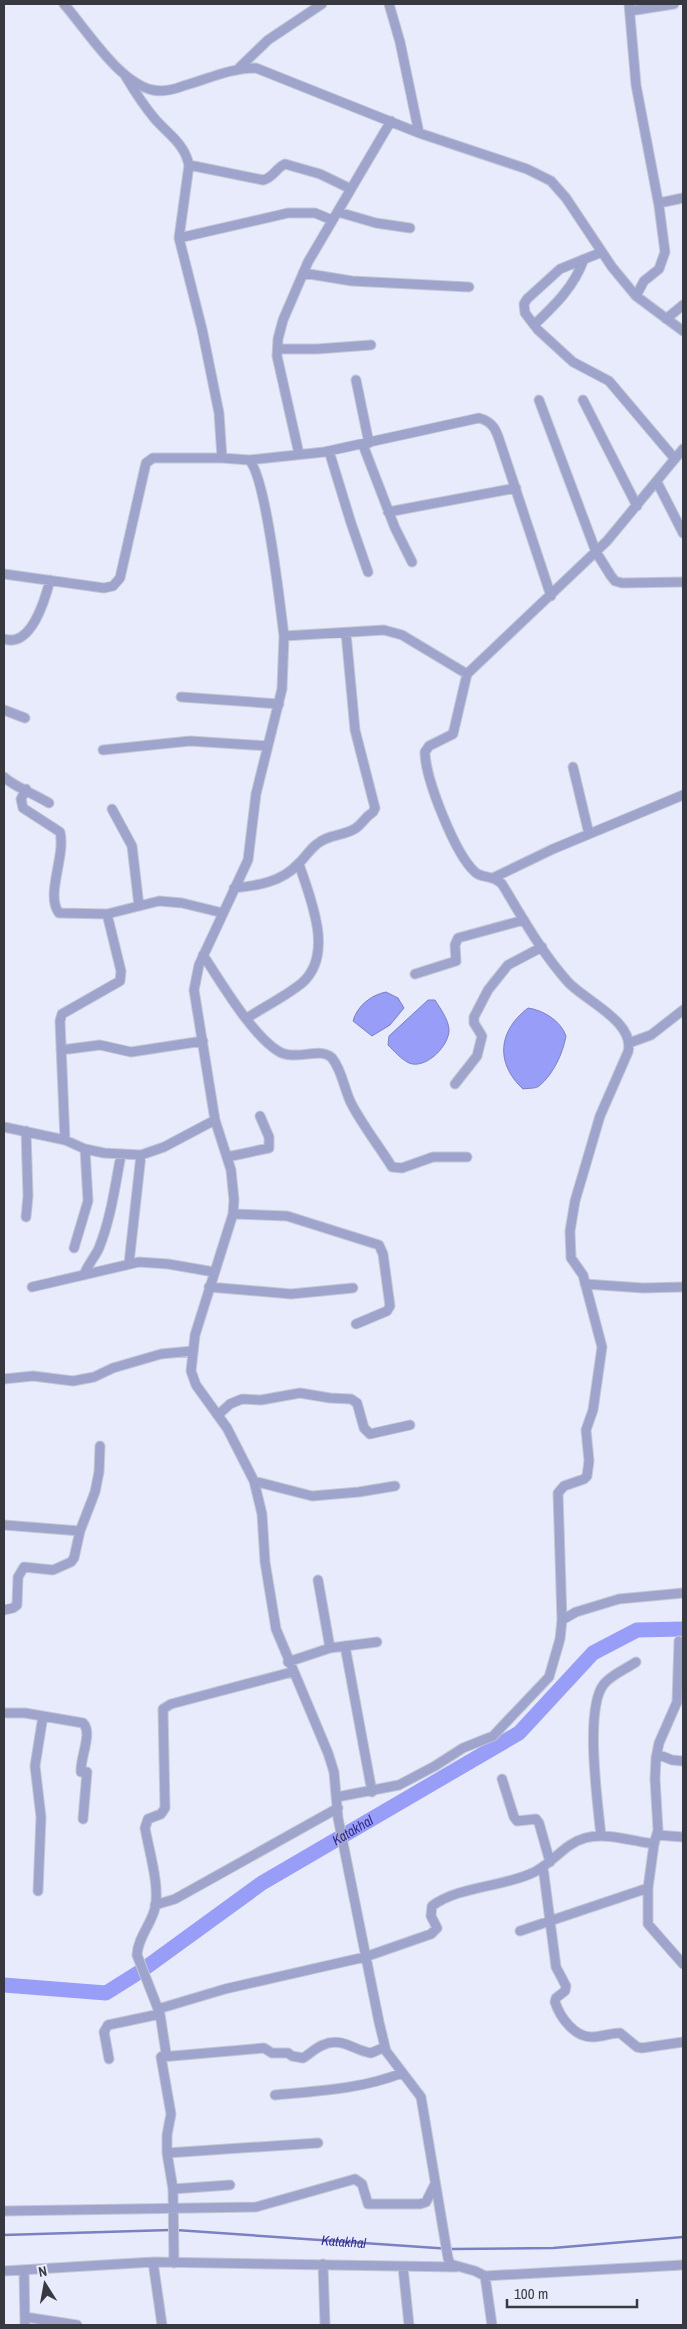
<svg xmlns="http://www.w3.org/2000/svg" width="687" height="2329" font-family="'Archivo Narrow',sans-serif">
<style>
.water{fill:#989ef7;stroke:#7b80c0}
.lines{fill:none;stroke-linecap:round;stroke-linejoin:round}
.stream{stroke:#7b80c0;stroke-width:2.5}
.river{stroke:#989ef7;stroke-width:15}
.minor-casing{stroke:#c5c7d6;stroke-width:11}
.minor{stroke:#9fa4cc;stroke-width:9}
.labels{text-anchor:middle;stroke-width:4;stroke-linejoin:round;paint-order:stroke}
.water-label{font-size:14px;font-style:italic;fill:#342a8f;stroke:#e8ebfc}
</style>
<rect width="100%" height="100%" fill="#e8ebfc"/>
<!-- water -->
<path class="water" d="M386,992L398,998L404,1008L390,1025L372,1036L353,1021C357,1006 371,995 386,992Z
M428,1000H435C440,1008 448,1019 449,1029C450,1045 426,1070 409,1063C401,1059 394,1051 388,1045L389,1036Z
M528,1008C543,1010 561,1021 566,1036C563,1053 553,1075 539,1086C535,1089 528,1088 523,1089C495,1063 498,1031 528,1008Z"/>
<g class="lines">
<!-- stream -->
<g class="stream">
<path id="s1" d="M176,2230L451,2249L553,2248L683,2237"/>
<path d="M4,2235L170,2230"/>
</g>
<!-- river -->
<path class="river" id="s2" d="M4,1985L106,1993L141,1971L262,1883L519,1733L593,1653L637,1630L683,1629"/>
<!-- minor casing -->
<g class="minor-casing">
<path id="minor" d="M64,4C86,29 119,83 153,90C163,92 173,90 183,86C208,79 230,68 256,68L419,133L527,169L551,181L566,198L612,267L636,296L683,331
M389,4L400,42L419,133
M629,4L636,85L659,206L665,252L659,269L644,281L636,296
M630,11L674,4
M239,68L268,40L322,4
M189,165L263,180C273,178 276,168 285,164L320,174L351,189
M659,203L683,198
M338,212L376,223L410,228
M179,238L288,213H315L332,220
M602,252L560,269L527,299L524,304L525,313L538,330L573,362L609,381L675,459
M303,273L352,281L469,287
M666,319L683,305
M534,325C555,305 574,287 584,259
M278,349H317L371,345
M356,380L369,443
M539,400L596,552L611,576L615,581L622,583L683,582
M583,400L637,506
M363,445L395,528L412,562
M329,451L351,523L368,572
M299,454L277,356L278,339L283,320L308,262L391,121
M222,458L249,460C266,476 280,605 284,636L384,630L402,635L467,674L607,541L683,449
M249,460L324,452L479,418C495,422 497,433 502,448L551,596
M657,482L683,533
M388,512L516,488
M4,574L104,588L113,586L120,578L146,463L153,458H222L219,413L202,329L179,238L189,165C184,143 169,135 155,119C144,106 135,92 126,77
M284,636L282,689L256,794L248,860L199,965L194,990L215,1120L231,1170L234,1200L233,1214L195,1335L191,1371L196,1385L227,1428L254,1481L262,1514L265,1562L276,1629L328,1753L334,1772L338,1818L379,2022L386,2051L421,2097L448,2258L450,2264L475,2271L485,2276L492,2325
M4,639C31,648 45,600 50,580
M181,697L279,704
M4,710L25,718
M103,750L190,741L268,746
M573,767L589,834
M4,777C13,786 36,795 49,803
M26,789L21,799L23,808L60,832C66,856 45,895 59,913L107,914L159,901L182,903L223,913
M112,809L132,846L139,906
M495,877L553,849L683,795
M234,888C256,886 282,882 298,864C305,858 309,850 317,844C328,834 345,836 356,828C363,823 364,818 373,812L375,808L355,730L346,633
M203,955C221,982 251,1034 278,1051C295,1062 321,1046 332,1058C342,1070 344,1089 351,1103C363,1126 379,1146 392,1167L402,1168L433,1157H467
M415,974L456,961L455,945L458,938L524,920
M247,1018C264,1007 286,996 302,983C335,954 310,898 299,864
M629,1043L651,1035L683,1010
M61,1050L100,1045L131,1052L203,1041
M455,1084L477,1056L482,1036L474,1023V1017L488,990L508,965L542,947
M4,1127L65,1140L85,1149L104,1153L141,1155L164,1147L215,1120
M26,1131L28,1196L26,1217
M65,1140L60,1021L62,1014L120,981L121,971L107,914
M227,1157L269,1148V1137L260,1116
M233,1214L287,1216L379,1245L383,1254L390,1306L387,1311L356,1324
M74,1248L88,1201L85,1149
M129,1263L141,1155
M84,1275C88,1264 95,1257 99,1248C111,1218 115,1186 121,1155
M585,1284L643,1288L683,1287
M32,1287L139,1262L168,1264L214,1272
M209,1287L291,1294L353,1288
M4,1379L33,1376L73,1381L94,1377L113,1368L161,1354L192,1351
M218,1415L230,1404L242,1399L261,1400L300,1393L330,1398L351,1399L357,1403L364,1428L370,1434L410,1425
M254,1481L312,1496L359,1492L395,1486
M4,1525L80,1531
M318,1580L330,1648
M4,1610L13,1608L17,1605L18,1577L24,1567L53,1570L71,1562L74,1558L80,1531L95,1492L99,1472L100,1446
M562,1620L576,1612L619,1599L683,1593
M679,1641L677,1702L659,1743L656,1758L655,1779L658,1830L654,1844L648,1888V1924L683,1964
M345,1646L372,1792
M288,1662L330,1648L377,1642
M4,1713H25L83,1723C93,1733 80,1757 81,1772H87L83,1819
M657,1754L672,1760L683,1761
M502,1779L514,1817L517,1821L536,1819L539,1823L550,1862
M337,1797L399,1785L435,1766L463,1748L493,1736L549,1677L560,1639L562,1620L558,1493L564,1486L584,1479L587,1476L589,1461L586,1430L593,1410L602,1347L583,1275L571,1258L570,1231L575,1201L600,1116L628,1052C636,1022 584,1000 568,982C542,953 522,917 502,884C492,874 482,879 475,872C455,854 425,778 425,752L429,746L453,734L467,674
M657,1835L683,1837
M601,1836C598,1805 584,1708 604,1684C611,1675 626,1669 636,1662
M543,1867L556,1967L566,1986L565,1991L556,1998L555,2002C560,2017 574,2037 592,2037C601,2037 611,2033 620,2033L637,2047L642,2048L683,2042
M38,1891L41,1817L35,1766L43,1716
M155,1905L175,1899L338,1808
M520,1931L648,1888
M158,2009L225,1989L365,1957L431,1934L437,1928L431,1916L432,1906C457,1887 500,1887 530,1874C551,1866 563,1844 585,1838C606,1832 632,1841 654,1844
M161,2057L264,2048L272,2053H288L292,2056L303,2058C310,2054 315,2048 323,2045C341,2036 355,2051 371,2053L385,2047
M109,2059L104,2032L108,2025L160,2014
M275,2095C318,2091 362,2089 402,2073
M167,2153L318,2143
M173,2189L230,2185
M4,2211L256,2207L355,2179L362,2184L368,2204H420L426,2202L435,2184
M153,2262L162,2325
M174,2263L173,2189L167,2153V2135L171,2114L161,2057L166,2053L160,2014L137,1955C138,1937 151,1925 155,1908C160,1886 149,1851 145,1828L148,1819L161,1814L165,1808L163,1709L171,1704L292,1672
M323,2264L325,2325
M403,2267L409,2325
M24,2270L25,2325
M4,2271L153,2262L456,2267
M485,2276L683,2265
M25,2317L77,2325"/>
</g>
<!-- minor -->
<use href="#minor" class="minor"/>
</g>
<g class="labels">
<!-- water labels -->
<g class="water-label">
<text dy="5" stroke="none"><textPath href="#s2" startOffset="398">Katakhal</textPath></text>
<text dy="5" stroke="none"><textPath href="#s1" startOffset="168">Katakhal</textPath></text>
</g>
</g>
<!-- border -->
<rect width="687" height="2329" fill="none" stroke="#383940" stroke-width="10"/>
<!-- north arrow -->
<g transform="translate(45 2284) rotate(349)" stroke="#e8ebfc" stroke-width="4" paint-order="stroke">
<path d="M0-4L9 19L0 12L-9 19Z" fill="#383940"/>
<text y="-8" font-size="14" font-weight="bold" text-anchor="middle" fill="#383940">N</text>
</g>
<!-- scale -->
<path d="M507 2299v8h130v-8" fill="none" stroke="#383940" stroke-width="2.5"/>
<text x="514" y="2299" font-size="15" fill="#383940" stroke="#e8ebfc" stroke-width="4" paint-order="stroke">100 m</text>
</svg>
